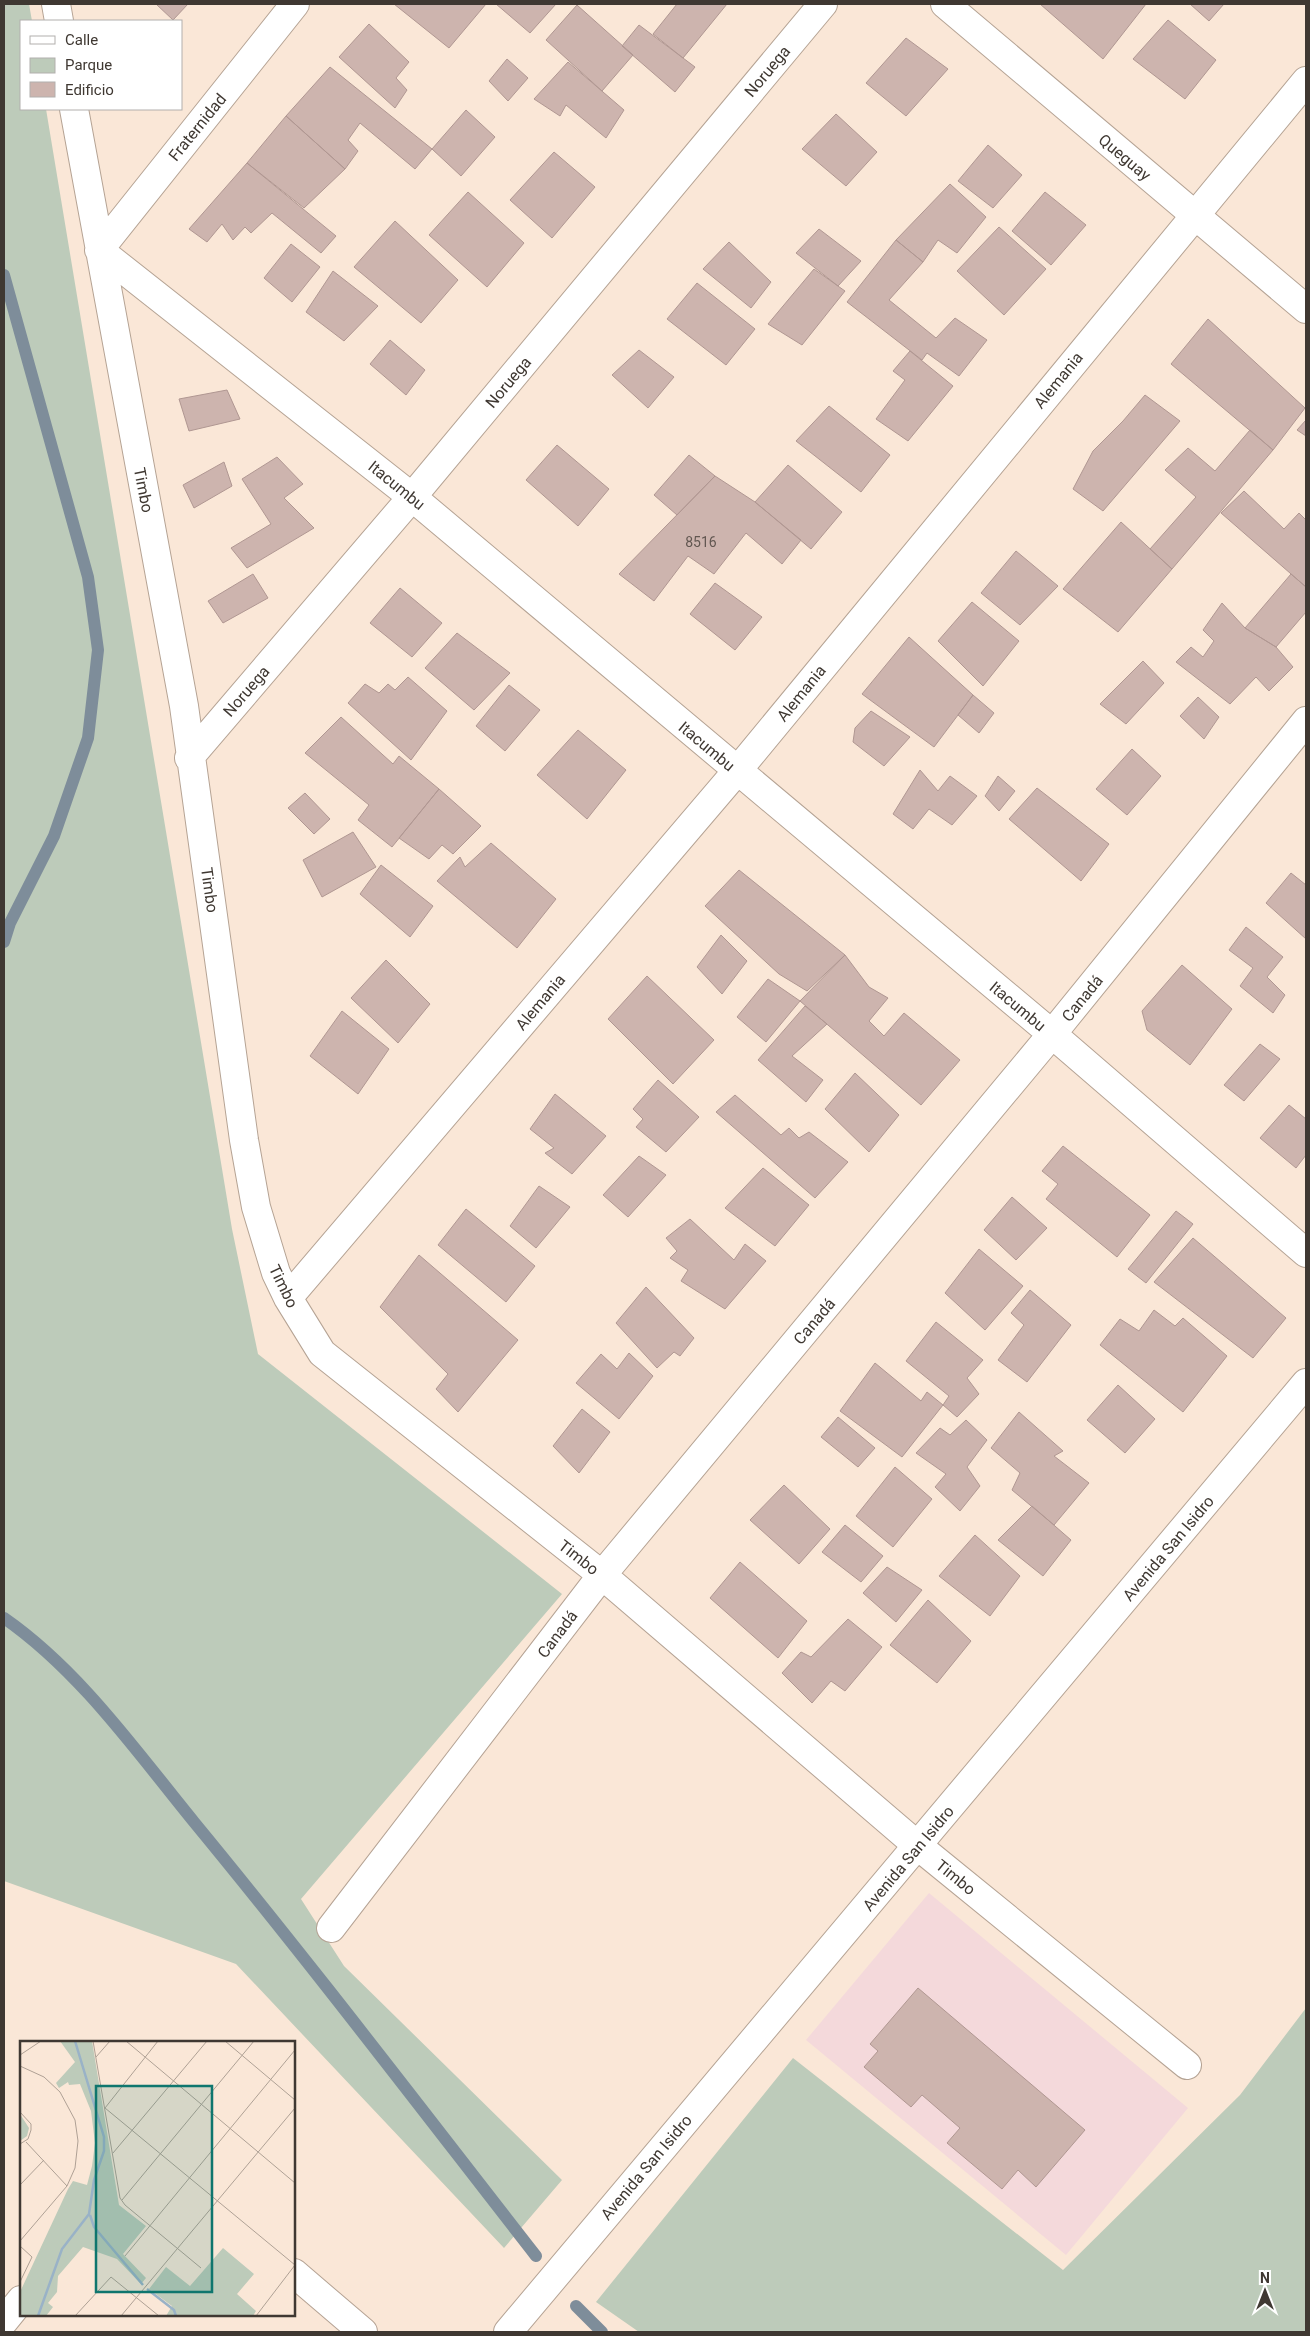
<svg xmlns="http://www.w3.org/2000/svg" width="1310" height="2336" font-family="Roboto,sans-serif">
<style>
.education{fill:#f4d9db}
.green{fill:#bdcbba}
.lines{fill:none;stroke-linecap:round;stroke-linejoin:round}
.stream{stroke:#7e8d9a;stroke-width:12}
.building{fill:#cdb4ae;stroke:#b09792}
.minor-casing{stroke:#b5a394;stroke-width:30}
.tertiary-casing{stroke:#b5a394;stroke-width:30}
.minor{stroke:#fff;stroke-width:28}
.tertiary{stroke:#fff;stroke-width:28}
.labels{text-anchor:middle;stroke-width:4;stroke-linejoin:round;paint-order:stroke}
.number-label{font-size:14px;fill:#625751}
.street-label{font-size:16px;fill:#3f3832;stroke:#fff}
.inset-river{fill:none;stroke:#99b2c7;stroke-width:2.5}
.inset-road{fill:none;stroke:#afa195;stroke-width:1}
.view{fill:#0f766e;fill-opacity:0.15;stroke:#0f766e;stroke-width:2.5}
.inset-edge{fill:none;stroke:#3f3832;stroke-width:2.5}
</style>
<rect width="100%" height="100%" fill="#fae7d7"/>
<!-- education -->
<path class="education" d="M929,1893L1188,2108L1066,2255L806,2040Z"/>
<!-- green -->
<path class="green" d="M4,4H29L32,21H21V109H46L232,1229L258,1354L562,1594L301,1899L344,1966L562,2180L504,2248L236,1964L4,1881Z
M1306,2008V2332H639L596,2302L793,2058L1063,2270L1240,2095Z"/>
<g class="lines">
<!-- stream -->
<path class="stream" d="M4,275L88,577L98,650L88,738L54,836L10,923L4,942
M4,1618C80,1671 136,1751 194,1822C311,1964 423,2111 536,2256
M576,2306L602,2332"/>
</g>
<!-- building -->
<path class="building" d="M156,4H188L173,20Z
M394,4H486L449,48Z
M496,4H556L530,33Z
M677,4H727L683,58L653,34Z
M1040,4H1146L1103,59Z
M1190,4H1224L1209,21Z
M577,5L633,55L602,91L546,40Z
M1168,20L1216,60L1185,99L1133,59Z
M369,24L409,62L396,78L407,90L395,108L339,57Z
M639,25L695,67L675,92L622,46Z
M906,38L948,69L906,116L866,83Z
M507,59L528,78L508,101L489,81Z
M568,62L624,110L606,138L566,105L560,116L534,99Z
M330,67L432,149L415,169L360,123L348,140L358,151L345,169L286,116Z
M466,110L495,137L461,176L432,149Z
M836,114L877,152L846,186L802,149Z
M286,116L345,169L304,208L247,163Z
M988,145L1022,175L993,208L958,181Z
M554,152L595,187L552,238L510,200Z
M247,163L336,236L321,253L272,213L251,233L245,227L233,240L222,224L207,242L189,229Z
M950,184L986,217L957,253L938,240L923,262L896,240Z
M468,192L524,243L487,287L429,235Z
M1045,192L1086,225L1051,265L1012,231Z
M395,221L458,280L421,323L354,267Z
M999,227L1046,269L1004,315L957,271Z
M819,229L861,261L838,286L796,253Z
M896,240L923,262L889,300L936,338L955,318L987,340L959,376L927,353L922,360L847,302Z
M729,242L771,282L751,308L703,269Z
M291,244L320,267L292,302L264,278Z
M814,269L845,291L802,345L768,324Z
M333,271L378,306L344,341L306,312Z
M697,283L755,329L726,365L667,319Z
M1208,319L1305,408L1273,450L1171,364Z
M390,340L425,370L406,395L370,364Z
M639,350L674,377L648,408L612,375Z
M910,351L953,386L908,441L876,419L905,380L893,371Z
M227,390L240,419L189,431L179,399Z
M1145,395L1180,421L1103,511L1073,489L1093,451L1123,421Z
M829,406L890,455L861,492L796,441Z
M1306,420V436L1297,430Z
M1250,430L1273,450L1172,569L1150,549L1196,497L1165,470L1188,448L1215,471Z
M557,445L609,489L578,526L526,480Z
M689,455L715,476L677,515L654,495Z
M277,457L303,484L284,498L314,528L247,568L231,548L271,524L242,479Z
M224,462L232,486L194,508L183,485Z
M788,465L842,512L811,549L755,502Z
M715,476L755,502L801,540L782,564L746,533L714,574L688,556L654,601L619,574Z
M1244,491L1284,529L1299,513L1306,520V587L1221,513Z
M1121,522L1172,569L1118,632L1063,589Z
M1016,551L1058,586L1020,625L981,593Z
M253,574L268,598L223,623L208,601Z
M1291,574L1306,587V612L1276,647L1245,628Z
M715,583L762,617L735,650L690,614Z
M400,588L442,623L412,657L370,623Z
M972,602L1019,641L983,686L938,641Z
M1222,603L1245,628L1276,647L1293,667L1269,691L1256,677L1230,704L1176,662L1191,647L1203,657L1214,641L1203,630Z
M457,633L510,673L474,710L425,668Z
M909,637L973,695L934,747L862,694Z
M1143,661L1164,683L1126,724L1100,704Z
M408,677L447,711L411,760L348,703L365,684L379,693L388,684L395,690Z
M509,685L540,710L505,751L476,726Z
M973,695L994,713L979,733L958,715Z
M1198,697L1219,717L1204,739L1180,716Z
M871,711L910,737L884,766L853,742L855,728Z
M341,717L393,764L399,756L439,789L392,847L358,820L369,805L305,753Z
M578,730L626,770L587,819L537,775Z
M1132,749L1161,776L1127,815L1096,789Z
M920,770L938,791L950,776L977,796L952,825L929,809L913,829L893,814Z
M998,776L1015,791L999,811L985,796Z
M1037,788L1109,844L1081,881L1009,819Z
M439,789L481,826L453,854L442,845L429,859L399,838Z
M305,793L330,819L314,834L288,808Z
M353,832L376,867L322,897L303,860Z
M491,843L556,899L517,948L437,881L460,857L465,867Z
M381,865L433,906L410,937L360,894Z
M739,870L845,955L807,991L779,974L705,906Z
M1291,873L1306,885V939L1266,903Z
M1246,927L1283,957L1267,977L1285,995L1273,1013L1240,986L1253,968L1229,950Z
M721,935L747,961L722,994L697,967Z
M845,955L869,987L888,998L869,1021L884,1036L904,1013L960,1060L921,1105L800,1001Z
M386,960L430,1004L398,1043L351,998Z
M1182,965L1232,1009L1190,1065L1147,1030L1142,1011Z
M647,976L714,1040L673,1084L608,1019Z
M768,979L800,1001L766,1042L737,1017Z
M805,1006L827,1024L792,1056L823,1080L806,1102L758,1060Z
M342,1011L389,1049L358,1094L310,1056Z
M1260,1044L1280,1059L1244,1101L1224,1085Z
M855,1073L899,1115L869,1152L825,1109Z
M658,1080L699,1117L666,1152L636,1127L643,1119L633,1109Z
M555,1094L606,1136L572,1174L545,1153L554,1148L530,1129Z
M735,1095L781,1135L789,1128L799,1138L809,1132L848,1162L815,1198L716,1112Z
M1289,1105L1306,1119V1155L1296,1168L1260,1138Z
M1063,1146L1150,1215L1117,1257L1046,1199L1058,1184L1042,1171Z
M639,1156L666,1175L628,1217L603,1195Z
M763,1168L809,1205L775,1246L725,1208Z
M539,1186L570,1207L536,1248L510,1226Z
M1012,1197L1047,1228L1016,1260L984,1230Z
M466,1209L535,1266L506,1302L438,1245Z
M1176,1211L1193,1224L1146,1283L1128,1269Z
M690,1219L734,1260L745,1244L766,1261L725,1309L681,1281L688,1270L670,1258L677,1251L666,1238Z
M1193,1238L1286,1318L1253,1358L1154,1282Z
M979,1249L1023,1286L985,1330L945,1293Z
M419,1255L518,1340L458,1412L436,1389L448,1374L380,1307Z
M646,1287L694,1338L680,1356L674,1352L657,1368L616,1323Z
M1030,1290L1071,1325L1027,1382L998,1360L1024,1325L1011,1313Z
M1154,1310L1175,1326L1183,1318L1227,1356L1183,1412L1100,1345L1120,1319L1139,1331Z
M936,1322L983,1360L967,1378L979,1394L957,1417L943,1405L949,1396L906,1361Z
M629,1353L653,1376L619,1419L576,1383L601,1354L617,1369Z
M875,1363L921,1401L927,1392L943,1405L902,1457L840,1411Z
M1118,1385L1155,1419L1125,1453L1087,1420Z
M582,1409L610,1432L579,1473L553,1446Z
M1019,1412L1063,1451L1054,1456L1089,1483L1054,1525L1012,1490L1020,1473L991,1448Z
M838,1417L875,1448L858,1467L821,1437Z
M966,1420L987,1440L967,1467L980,1486L960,1511L935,1487L946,1474L916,1453L940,1428L950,1435Z
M895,1467L932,1499L893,1547L856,1516Z
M784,1485L830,1529L799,1564L750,1520Z
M1032,1506L1071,1540L1043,1576L998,1540Z
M845,1525L883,1556L861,1582L822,1552Z
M975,1535L1020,1576L990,1616L939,1576Z
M740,1562L807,1621L778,1658L710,1598Z
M887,1567L922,1590L896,1622L863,1593Z
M928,1600L971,1641L937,1683L890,1645Z
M848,1619L882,1647L845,1691L831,1681L812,1703L782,1673L801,1652L811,1657Z
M918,1988L1085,2130L1036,2187L1018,2170L1002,2189L947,2143L960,2128L922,2095L911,2107L864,2067L878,2051L870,2044Z"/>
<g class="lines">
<!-- minor casing -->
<g class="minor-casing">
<path id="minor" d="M56,4L59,21
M295,4L99,250L412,497L1052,1034L1306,1253
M74,109L184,706L244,1140L256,1207L276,1273L288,1298L322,1353L602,1575L918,1846L1187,2065
M189,758L412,497L823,4
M288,1298L737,771L1306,81
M331,1928L602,1575L1052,1034L1306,721
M294,2273L363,2332
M4,2321L21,2300"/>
</g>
<!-- tertiary casing -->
<g class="tertiary-casing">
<path id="tertiary" d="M945,4L1306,309
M508,2332L1306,1383"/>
</g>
<!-- minor -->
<use href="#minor" class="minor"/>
<!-- tertiary -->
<use href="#tertiary" class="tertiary"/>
</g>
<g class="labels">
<!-- number labels -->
<g class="number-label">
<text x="701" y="547">8516</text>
</g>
<!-- street labels -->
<g class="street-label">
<text transform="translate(767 71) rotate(-50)" y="6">Noruega</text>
<text transform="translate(197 127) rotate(-51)" y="6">Fraternidad</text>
<text transform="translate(1125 157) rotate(40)" y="6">Queguay</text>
<text transform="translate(1058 380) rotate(-51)" y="6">Alemania</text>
<text transform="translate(508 382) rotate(-50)" y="6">Noruega</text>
<text transform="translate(397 485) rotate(39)" y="6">Itacumbu</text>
<text transform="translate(144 490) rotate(79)" y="6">Timbo</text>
<text transform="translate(246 691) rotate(-49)" y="6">Noruega</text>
<text transform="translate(801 693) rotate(-51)" y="6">Alemania</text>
<text transform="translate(707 746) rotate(40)" y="6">Itacumbu</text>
<text transform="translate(210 890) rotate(82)" y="6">Timbo</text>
<text transform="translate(1082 998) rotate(-51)" y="6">Canadá</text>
<text transform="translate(540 1002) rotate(-50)" y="6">Alemania</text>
<text transform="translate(1018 1006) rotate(40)" y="6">Itacumbu</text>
<text transform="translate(284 1286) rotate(64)" y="6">Timbo</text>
<text transform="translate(814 1321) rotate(-50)" y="6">Canadá</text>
<text transform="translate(1168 1548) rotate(-50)" y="6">Avenida San Isidro</text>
<text transform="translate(579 1557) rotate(38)" y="6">Timbo</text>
<text transform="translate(557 1634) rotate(-53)" y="6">Canadá</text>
<text transform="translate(908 1858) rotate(-50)" y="6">Avenida San Isidro</text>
<text transform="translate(956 1877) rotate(39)" y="6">Timbo</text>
<text transform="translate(646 2167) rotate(-50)" y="6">Avenida San Isidro</text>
</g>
</g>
<!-- overview -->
<g transform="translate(20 2041)">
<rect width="275" height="275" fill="#fae7d7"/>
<path d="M40,0H72L99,164L126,185L103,213L126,237L121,243L97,218L63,206L38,235L37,251L28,262L33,266L26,275H0V251L48,148L53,140L67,144L72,125L75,102L71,70L60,43L49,44L48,41L39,47L36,42L55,21ZM0,73L9,87L7,95L0,100ZM203,207L234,233L217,253L236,270L233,275H146L152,265L129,248L146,226L170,245Z" fill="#bdcbba"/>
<path class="inset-river" d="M70,174L74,186L123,244M127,248L154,269L156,275M18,275L42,208L69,173L74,139L84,110V96L55,0"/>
<path class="inset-road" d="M73,0L100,157L105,164L181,227M106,0L275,142M138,0L85,67L275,224M205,0L275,59M0,14L21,0M76,16L90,0M0,25L24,36L40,51L55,79L58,100L55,127L47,145L0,200M0,71L11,83V89L8,98L0,103M6,101L47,145M93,112L187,0M0,144L24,119M102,159L234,0M0,205L12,216L0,241M105,215L275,9M55,275L91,236L139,275M101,275L275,67M236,275L275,224"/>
<path class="view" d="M76,45H192V251H76Z"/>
<rect width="275" height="275" class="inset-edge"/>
</g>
<!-- border -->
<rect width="1310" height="2336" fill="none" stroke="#3f3832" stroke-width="10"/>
<!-- legend -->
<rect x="20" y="20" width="162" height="90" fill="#ffffff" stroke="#b2afad"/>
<rect x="30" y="36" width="25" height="8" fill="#ffffff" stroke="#b2afad"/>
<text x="65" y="45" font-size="15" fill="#3f3832">Calle</text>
<rect x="30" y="58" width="25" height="15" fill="#bdcbba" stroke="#b2afad"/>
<text x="65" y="70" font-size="15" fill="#3f3832">Parque</text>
<rect x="30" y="82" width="25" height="15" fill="#cdb4ae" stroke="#b2afad"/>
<text x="65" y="95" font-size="15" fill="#3f3832">Edificio</text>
<!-- north arrow -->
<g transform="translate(1265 2291)" stroke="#ffffff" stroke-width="4" paint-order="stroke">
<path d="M0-4L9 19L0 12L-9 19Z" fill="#3f3832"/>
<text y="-8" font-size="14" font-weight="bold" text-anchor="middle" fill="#3f3832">N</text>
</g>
</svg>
